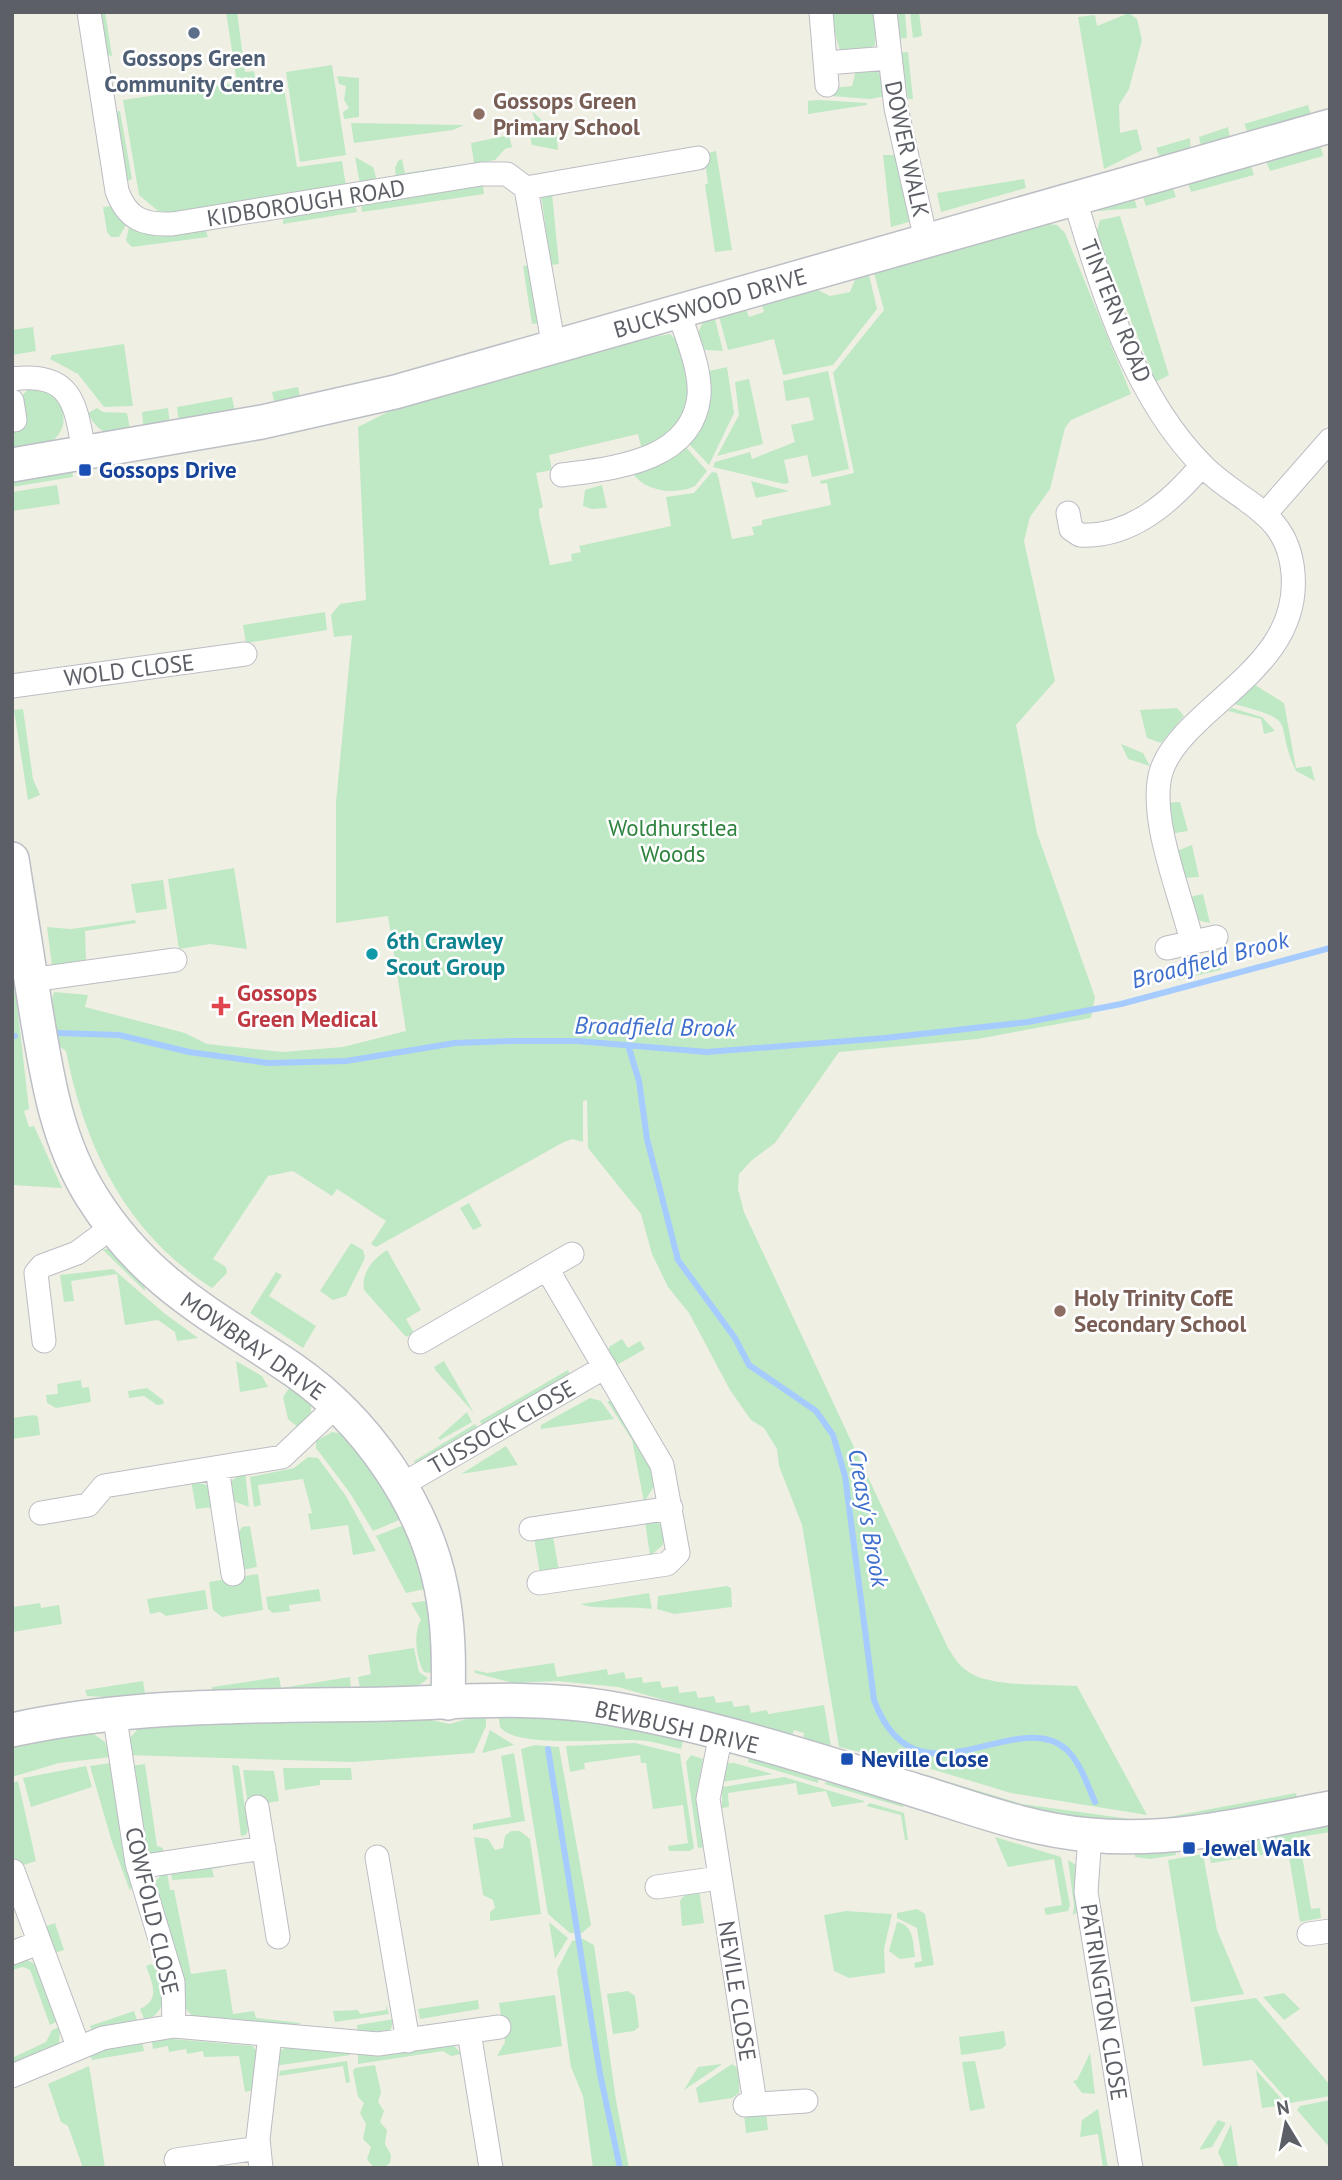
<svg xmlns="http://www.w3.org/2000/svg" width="1342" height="2180" font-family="'PT Sans',sans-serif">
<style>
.green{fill:#bfe9c5}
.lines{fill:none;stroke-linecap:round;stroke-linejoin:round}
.stream{stroke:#a5cbff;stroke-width:6}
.street-casing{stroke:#bcbdc4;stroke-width:25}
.secondary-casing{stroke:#bdbfc6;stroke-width:36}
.street{stroke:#fff;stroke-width:23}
.secondary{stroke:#fff;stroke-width:33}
.service-dot{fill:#5c6f8a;stroke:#fff;stroke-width:2.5}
.education-dot{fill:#8d6e63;stroke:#fff;stroke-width:2.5}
.transit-dot{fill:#1a4fb4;stroke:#fff;stroke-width:2.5}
.culture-dot{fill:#0f9aa8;stroke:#fff;stroke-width:2.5}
.health-dot{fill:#e0444e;stroke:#fff;stroke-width:2.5}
.labels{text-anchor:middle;stroke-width:5;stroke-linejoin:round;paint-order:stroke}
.service-label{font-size:23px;font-weight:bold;fill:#4e5e75;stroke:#fff}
.education-label{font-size:23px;font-weight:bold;fill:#785e54;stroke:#fff;text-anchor:start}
.street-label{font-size:23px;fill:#5c5f66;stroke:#fff}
.transit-label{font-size:23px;font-weight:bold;fill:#164399;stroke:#fff;text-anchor:start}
.park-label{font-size:23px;fill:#2e833e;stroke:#fff}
.culture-label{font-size:23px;font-weight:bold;fill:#0d838f;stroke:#fff;text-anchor:start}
.health-label{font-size:23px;font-weight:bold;fill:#be3a42;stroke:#fff;text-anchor:start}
.water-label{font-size:24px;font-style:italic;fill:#3e6fcc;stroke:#fff}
</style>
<rect width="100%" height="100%" fill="#f0efe4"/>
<!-- green -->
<path class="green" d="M96,12H105L112,56L107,55Z
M226,12H237L245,72L254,71L258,91L284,87L297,167L342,161L346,186L172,213L158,211L139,195L123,100L237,83Z
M828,12H877L875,45L868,50H840Z
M893,12H905L907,38L896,39Z
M910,12H919L922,36L913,38Z
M1129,13L1137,19L1142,40L1129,89L1119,105L1120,133L1137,129L1142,150L1104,169L1078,17L1095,15L1097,26Z
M908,52L913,99H908L904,72L897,64L898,53Z
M332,65L346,155L300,162L286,72Z
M874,69L884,77L886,96L870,99L831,96L832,88L852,86L856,70Z
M337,76L359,78V117L344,119L343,112L349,108L344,100L346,86L339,84Z
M818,100L867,103V105L808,114V101Z
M1308,105L1313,120L1250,137L1244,124Z
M120,111L132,179L123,183L111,112Z
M532,111L557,134L558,150L532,145L529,132L538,129Z
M351,123L464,125L453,130L354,143Z
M1228,127L1231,143L1201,146L1199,137Z
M509,135L512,147L505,149L495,160L396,178L395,168L398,161L402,159L405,173L474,163L471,143Z
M1190,138L1191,154L1162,162L1156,148Z
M1319,140L1323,156L1270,171L1265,159Z
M716,151L732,250L715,252L705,185L708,183L704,154Z
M883,155H897L912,221L891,227Z
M355,157L373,167L377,181L360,184Z
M1250,163L1254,175L1191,192L1187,181Z
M1024,179L1026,188L941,212L937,193Z
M483,185L484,194L362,212L361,203Z
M1172,186L1176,197L1146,206L1142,194Z
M552,194L559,264L551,265L541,195Z
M1134,197L1137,208L1098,211L1100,207Z
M355,205L357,212L283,224V216Z
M112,206L126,225L119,237H111L107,232L103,207Z
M1120,216L1169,375L1156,382L1096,234L1100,220Z
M1049,224L1057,225L1065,233L1131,394L1071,420L1065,428L1050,489L1030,517L1024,541L1055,681L1016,725L1037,833L1095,997L1091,1018L977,1039L839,1052L775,1143L752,1160L739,1174L738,1189L744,1212L948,1648C955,1659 961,1669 974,1675C998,1687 1049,1684 1077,1686L1147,1815L1011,1793L928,1768L839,1747L802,1525L779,1466L777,1449L764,1428L751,1420L730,1390L689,1313L668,1287L652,1254L641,1214L588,1148L587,1100L583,1101V1142L572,1139L562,1143L376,1247L371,1244L386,1221L337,1189L332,1196L293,1171L268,1176L213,1259L226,1267L227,1273L212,1288C126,1233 85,1148 66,1051L56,1044L49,1009L54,992L88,995L85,1007L185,1033L207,1044L283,1052L343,1047L406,1031L388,916L336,923V802L352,635L334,637L331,615L340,604L366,600L358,427L394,409L637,340L670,334C680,342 681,353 684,364C695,411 681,427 642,450L638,434L549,455L552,470L536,473L543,507L539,509V515L550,565L572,561L571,554L581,552L579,546L671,526L666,497L694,493L712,472L717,473L719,480L732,539L754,535L752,527L762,525V520L831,505L827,483L821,484L820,481L854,473L833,373L884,310L874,273Z
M129,227L155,235L205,228L208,237L132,247L126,241Z
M532,265L540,323L532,324L523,266Z
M869,275L877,309L833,365L783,375L774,339L728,350L719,317L746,309L749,317L764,312L762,305L816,289L830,296L850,292L855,279Z
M715,319L723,351L705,350L698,333L703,322Z
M33,327L36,351L12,355V330Z
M124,344L133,406L104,407L78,374L50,359L52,355Z
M727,367L734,413L709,465L688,443L705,372Z
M828,371L849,469L812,477L807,455L784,460L789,483L784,484L713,467L715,462L750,452L752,459L795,442L791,425L814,420L809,397L786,401L783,381Z
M749,379L763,444L717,456L739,415L735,382Z
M298,387L301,401L275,406L272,392Z
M28,389L51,392C65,409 70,425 52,442L12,451V426L26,423L22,396Z
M232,397L235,413L179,425L177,407Z
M97,408L103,412L127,413L131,434C109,435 98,434 88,413Z
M168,408L170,425L144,433L142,412Z
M684,445L707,471L695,486C676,495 646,492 633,474L664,460Z
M72,469L73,477L12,487V478Z
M751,481L789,491L756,498Z
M57,485L60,504L12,511V492Z
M602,485L607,508L592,509L583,506L585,490Z
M325,612L327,630L246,643L243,625Z
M1255,685L1284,703L1296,768L1311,766L1315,781L1296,771C1272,719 1302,722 1234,704Z
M1177,708L1184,716L1161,743L1147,738L1140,710Z
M1232,708L1262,717L1275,731L1264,734L1261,719L1228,711Z
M23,709L33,779L40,795L28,800L14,710Z
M1121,744L1143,753L1150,766L1128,759Z
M1180,802L1188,831L1169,834L1165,803Z
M1192,845L1199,877L1183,878L1174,852Z
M234,868L247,949L210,944L179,949L168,879Z
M163,880L167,909L136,913L131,884Z
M1203,894L1210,923L1197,920L1189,897Z
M135,920L136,923L85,931L86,960L52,966L47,927L71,929Z
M1219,958L1221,970L1176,980L1174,968Z
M12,961L29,1109L24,1111L29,1127L34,1126L62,1188L12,1185Z
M469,1203L482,1226L473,1230L460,1208Z
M351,1243L363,1250L365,1258L346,1296L333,1300L320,1291Z
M102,1249H110L143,1276L145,1291Z
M387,1250L421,1310L406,1319L414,1333L406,1337L364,1290C361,1273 373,1259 387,1250Z
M113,1269L164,1313L198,1338L177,1341L175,1332L158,1320L125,1325L117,1274L71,1281L74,1301L64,1302L60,1275Z
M276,1272L282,1275L269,1296L316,1326L303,1348L250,1313Z
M622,1339L628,1348L640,1341L645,1349L615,1366L609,1356V1347Z
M236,1361L262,1376L268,1387L240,1392Z
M444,1361L474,1413L436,1371L434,1367Z
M568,1370L571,1377L483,1427L480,1421Z
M81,1380L82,1388L89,1387L91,1402L56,1408L47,1403L46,1395L58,1394L57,1384Z
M292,1384L311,1401V1415L300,1429L288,1419L283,1397Z
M147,1388L163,1400L164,1404L157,1405L144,1396L129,1398L128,1391Z
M590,1398L601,1401L614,1419L541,1429V1425Z
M607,1401H613L653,1469L655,1485L644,1502L632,1440Z
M467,1412L472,1422L440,1440L438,1438Z
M34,1415L38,1417L40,1435L12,1439V1418Z
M475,1424L479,1430L416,1464L414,1461Z
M332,1432L349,1435L404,1518L373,1531L350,1493L316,1448V1441Z
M506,1446L518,1465L461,1474Z
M308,1457L318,1458L346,1496L376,1551L353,1555L348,1525L311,1530L308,1514L312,1513L303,1479L258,1485L261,1505L254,1507L250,1477L294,1468Z
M245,1471L249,1507L233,1501L230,1482Z
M191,1481L207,1485L214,1507L196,1509Z
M645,1521L657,1522L664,1528L663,1545L650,1556Z
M406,1524L430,1588L406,1593L376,1536Z
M250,1526L257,1567L242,1570L237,1535L242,1527Z
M553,1536L559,1571L540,1574L534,1538Z
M258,1574L263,1610L222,1617L213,1610L209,1582Z
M727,1586L731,1588L732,1607L674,1614L657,1609L658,1596Z
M319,1589L321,1601L289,1605L290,1611L273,1613L268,1609L266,1597Z
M205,1590L208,1609L166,1616L160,1612L150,1614L147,1599Z
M649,1593L652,1609C636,1606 589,1610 581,1604Z
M431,1600L432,1668L430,1673L424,1672C416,1659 413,1632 421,1620L411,1603Z
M40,1603L41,1608L59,1605L62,1624L12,1632L13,1607Z
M414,1648L419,1672L428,1678C413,1695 383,1691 361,1693L358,1677L371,1674L368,1655Z
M554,1663L557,1677L607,1669L608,1675L624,1672L626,1679L642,1677L643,1683L660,1681L662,1688L678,1686L679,1693L696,1691L698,1698L714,1696L716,1703L732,1701L734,1707L749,1705L751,1713L767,1710L768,1714L824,1705L831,1747L803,1739L804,1733L794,1730L792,1736L618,1687L557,1681L513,1683L475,1673L474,1670L487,1673Z
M279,1677L281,1688L350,1677L351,1694L144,1699L87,1696L85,1690L143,1681L145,1693L212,1691V1687Z
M498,1712H540L684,1736L681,1749C665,1745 649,1740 633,1740C606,1739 515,1748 500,1727Z
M486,1713V1726L474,1753L353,1762L127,1755L129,1739L142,1724L416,1717L450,1724Z
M490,1730L514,1745L482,1753Z
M89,1731L105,1742L111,1757L59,1763L12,1777V1742Z
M635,1743L680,1754L694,1848L690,1851H669L668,1846L688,1843L683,1805L653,1809L646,1763H641L640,1755L584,1763L585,1769L570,1772L566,1746Z
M535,1745L559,1747L591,1925L582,1933H570L548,1914L521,1749Z
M514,1753L525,1821L473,1830V1824L511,1817L501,1756Z
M691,1755L703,1759L698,1787L705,1847L698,1848L686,1762Z
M749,1755L820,1775L818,1783L748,1762Z
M111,1763L133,1883L130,1891L112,1842L90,1766Z
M729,1763H734L773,1774L722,1782L724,1764Z
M145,1764L157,1846L163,1848L164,1855L146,1852L129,1766Z
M232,1765L239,1766L248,1829L246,1835L241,1836Z
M86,1766L92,1787L31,1807L23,1778Z
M283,1768H351L352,1780H320V1785L285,1790Z
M243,1770L274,1771L279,1801L248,1806Z
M923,1774L1022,1804L1130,1819V1827L1080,1822L920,1783Z
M784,1777L864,1801V1802L832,1807L826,1791L798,1795L796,1783L728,1793L729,1807L722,1808V1787Z
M831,1779L905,1801L903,1807L824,1784Z
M18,1781L36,1861L12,1869V1783Z
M1296,1793L1298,1802L1218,1816L1147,1821Z
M870,1803L904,1813L908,1840H905L901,1815L866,1806Z
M1330,1819V1832L1299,1837L1311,1909L1320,1908L1321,1918L1300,1922L1288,1851L1211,1863L1207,1842Z
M511,1831H520L530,1839L541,1914L490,1921V1912L495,1908L493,1900L483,1895L474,1837L488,1839L495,1850L503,1848L505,1836Z
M995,1837L1061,1857L1070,1905L1068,1911L1046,1915L1044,1908L1062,1905L1054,1859L1008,1867Z
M1174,1842L1176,1855L1150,1859L1135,1857V1850Z
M1203,1854L1217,1930L1244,1994L1191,2002L1168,1860Z
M1068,1860L1079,1867L1081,1910L1073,1915L1074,1905Z
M223,1864V1867L212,1869L214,1877L172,1880L171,1872Z
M164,1873H167L170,1890H174L191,1974L226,1969L233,2014L254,2011L256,2018L301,2023L288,2029L196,2020L185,2008L153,1883Z
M699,1889L704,1923L682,1926L680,1901L687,1892Z
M917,1909L925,1914L934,1965L915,1968L914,1963L922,1961L917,1928L897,1918V1913Z
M846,1911L892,1914L884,1949L885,1973L849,1978L834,1971L824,1915Z
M549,1922L568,1938L555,1959Z
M897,1922C914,1925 913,1942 915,1957L900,1959L889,1951Z
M55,1923L64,1950L51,1954L42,1928Z
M583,1939L594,1945L616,2100L629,2168H593L583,2096L571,2067L557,1970L572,1941Z
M25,1959L35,1964L58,2021L50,2025L30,1970L23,1967L12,1970V1962Z
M152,1964L163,1977C163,1998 166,2012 145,2021L140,2009C161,2000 152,1982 146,1966Z
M628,1991L635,1996L639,2027L634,2031L613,2034L607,1994Z
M1284,1993L1300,2009L1284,2020L1263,1997Z
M555,1995L562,2046L497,2056L505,2042L499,2003Z
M1256,1998L1330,2085V2096L1290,2103L1252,2060L1203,2066L1194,2007Z
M478,2000L479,2009L420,2019L418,2009Z
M386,2005L389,2014L335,2022L333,2011L358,2010L360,2014L386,2010Z
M134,2011L138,2023L93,2032L90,2026Z
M394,2019L390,2032L358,2037L357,2025Z
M60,2027L59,2044L12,2068V2058L46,2042L52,2030Z
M1004,2031L1006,2045L1001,2049L961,2055L959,2037Z
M151,2037L253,2046L258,2053L254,2090L245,2092L239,2056L204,2057L203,2051L187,2054L186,2049L169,2052L168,2046L153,2049Z
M142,2040L144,2051L92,2060L89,2051Z
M452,2044L462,2054L451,2056L443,2051L358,2064V2053Z
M288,2046L350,2053V2055L274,2066L278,2052Z
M1090,2053L1095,2094L1082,2093L1073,2081L1077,2080Z
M347,2061L350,2082L346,2083L343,2066L279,2076L280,2071Z
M975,2061L985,2108L970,2111L962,2062Z
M721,2064V2065L684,2090L698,2067Z
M732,2064L740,2070L739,2093L732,2098L699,2103L696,2088Z
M375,2065L381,2092L378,2102L384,2111L380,2122L387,2130L385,2144L391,2155L390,2163L383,2168L373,2167L367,2159L371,2147L363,2139L366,2124L360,2113L364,2103L358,2097L353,2071L355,2068Z
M89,2066L91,2077L105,2168H83L68,2126L61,2122L48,2084Z
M1256,2070L1287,2105L1262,2108Z
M1330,2100V2148L1297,2110L1300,2106Z
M1098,2109L1108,2168H1103L1098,2134L1080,2137L1082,2120Z
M766,2111L768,2130L746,2133L744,2114Z
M1218,2120L1226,2123L1212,2147L1199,2150Z
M1231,2124L1238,2168H1225L1218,2152Z"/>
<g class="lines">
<!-- stream -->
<path class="stream" d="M58,1033L119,1035L189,1052L268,1063L346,1061L455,1043L513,1041H577L707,1052L885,1038L1028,1022L1121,1004L1330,948
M12,1037L15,1036
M628,1045L639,1081L647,1139L678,1260L735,1338L749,1365L816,1411L833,1435L845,1476L874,1700C916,1814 1016,1703 1067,1750C1081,1764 1087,1784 1095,1802
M548,1749L600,2074L620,2168"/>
<!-- street casing -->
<g class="street-casing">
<path id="street" d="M89,12L117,191C127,219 143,225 172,224L481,174H507L526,188L554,348
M821,12L827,85
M885,12L896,108L926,240
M826,63L889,58
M526,188L698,158
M1075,200C1103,293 1134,398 1205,468C1242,504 1288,512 1293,573C1299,642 1243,678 1198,721C1183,735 1167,752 1161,772C1148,818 1181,895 1192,942
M12,379C72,371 76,404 84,453
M12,401L15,420
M562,475C613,468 692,462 699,396C701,369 687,338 679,313
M1068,513L1071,529L1080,535C1131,538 1172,501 1202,465
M1266,513L1330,440
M12,686L245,654
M1167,948L1216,937
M31,980L175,960
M44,1341L36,1273L42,1266L77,1253L112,1227
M420,1342L572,1254
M217,1468L233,1574
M400,1486L605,1367
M41,1513L88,1505L104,1486L282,1457L337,1405
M531,1529L671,1508
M539,1583L667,1564L678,1553L662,1465L547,1269
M114,1712L137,1863L173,1982L174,2026L378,2044L499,2027
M721,1734L708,1799L755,2103
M257,1807L278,1937
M1090,1835L1086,1892L1131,2168
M377,1857L408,2041
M138,1867L264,1848
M13,1871L78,2046
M657,1887L719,1878
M1309,1934L1330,1931
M12,1953L38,1943
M469,2032L491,2168
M12,2076L103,2038L174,2026
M745,2105L806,2101
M176,2160L258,2148
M261,2168L258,2139L270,2035"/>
</g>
<!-- secondary casing -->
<g class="secondary-casing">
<path id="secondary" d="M12,465L262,422L395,392L1330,126
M12,859C20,910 28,960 36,1011C47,1076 56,1140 92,1197C147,1285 215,1316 295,1371C365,1420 424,1503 441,1587C449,1625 449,1664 448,1703
M12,1730C136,1703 262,1706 387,1704C460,1702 537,1695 609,1708C712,1726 815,1759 914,1790C973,1808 1029,1830 1090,1835C1170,1843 1252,1823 1330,1808"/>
</g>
<!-- street -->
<use href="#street" class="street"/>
<!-- secondary -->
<use href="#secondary" class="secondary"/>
</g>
<!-- markers -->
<circle class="service-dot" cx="194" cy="33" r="7"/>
<g class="education-dot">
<circle cx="479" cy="114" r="7"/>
<circle cx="1060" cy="1311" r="7"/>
</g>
<g class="transit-dot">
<rect x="78" y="463" width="14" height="14" rx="3.5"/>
<rect x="840" y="1752" width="14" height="14" rx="3.5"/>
<rect x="1182" y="1841" width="14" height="14" rx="3.5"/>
</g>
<circle class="culture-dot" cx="372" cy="954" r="7"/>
<path class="health-dot" d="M217.5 995.5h7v7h7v7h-7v7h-7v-7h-7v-7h7z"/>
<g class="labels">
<!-- service labels -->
<g class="service-label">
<text x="194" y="66">Gossops Green<tspan x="194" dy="26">Community Centre</tspan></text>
</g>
<!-- education labels -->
<g class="education-label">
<text x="493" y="109">Gossops Green<tspan x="493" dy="26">Primary School</tspan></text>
<text x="1074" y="1306">Holy Trinity CofE<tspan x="1074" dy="26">Secondary School</tspan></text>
</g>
<!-- street labels -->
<g class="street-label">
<text transform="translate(907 149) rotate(78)" y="8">DOWER WALK</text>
<text transform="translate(306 203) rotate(-9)" y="8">KIDBOROUGH ROAD</text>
<text transform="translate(710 303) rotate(-16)" y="8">BUCKSWOOD DRIVE</text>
<text transform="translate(1116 311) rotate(68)" y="8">TINTERN ROAD</text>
<text transform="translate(129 670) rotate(-7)" y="8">WOLD CLOSE</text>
<text transform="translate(253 1346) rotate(35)" y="8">MOWBRAY DRIVE</text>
<text transform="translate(502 1427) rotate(-30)" y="8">TUSSOCK CLOSE</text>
<text transform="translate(677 1727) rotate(13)" y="8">BEWBUSH DRIVE</text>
<text transform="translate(152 1911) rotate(77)" y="8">COWFOLD CLOSE</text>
<text transform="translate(737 1991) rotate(81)" y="8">NEVILE CLOSE</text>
<text transform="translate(1104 2002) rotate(81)" y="8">PATRINGTON CLOSE</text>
</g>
<!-- transit labels -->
<g class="transit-label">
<text x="99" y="478">Gossops Drive</text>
<text x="861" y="1767">Neville Close</text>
<text x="1203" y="1856">Jewel Walk</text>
</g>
<!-- park labels -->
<g class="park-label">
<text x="673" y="836">Woldhurstlea<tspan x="673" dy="26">Woods</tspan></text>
</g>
<!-- culture labels -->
<g class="culture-label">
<text x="386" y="949">6th Crawley<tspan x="386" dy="26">Scout Group</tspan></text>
</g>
<!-- health labels -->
<g class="health-label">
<text x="237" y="1001">Gossops<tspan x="237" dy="26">Green Medical</tspan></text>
</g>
<!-- water labels -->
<g class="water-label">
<text transform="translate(1210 960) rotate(-15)" y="8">Broadfield Brook</text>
<text transform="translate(655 1027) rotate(1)" y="8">Broadfield Brook</text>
<text transform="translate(868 1518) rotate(80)" y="8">Creasy's Brook</text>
</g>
</g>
<!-- border -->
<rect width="1342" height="2180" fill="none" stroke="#5c5f66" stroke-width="28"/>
<!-- north arrow -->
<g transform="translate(1286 2124) rotate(350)" stroke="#ffffff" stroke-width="5" paint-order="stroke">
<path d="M0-5L12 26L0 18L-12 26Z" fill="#5c5f66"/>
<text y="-10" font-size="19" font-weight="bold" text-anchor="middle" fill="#5c5f66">N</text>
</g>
</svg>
